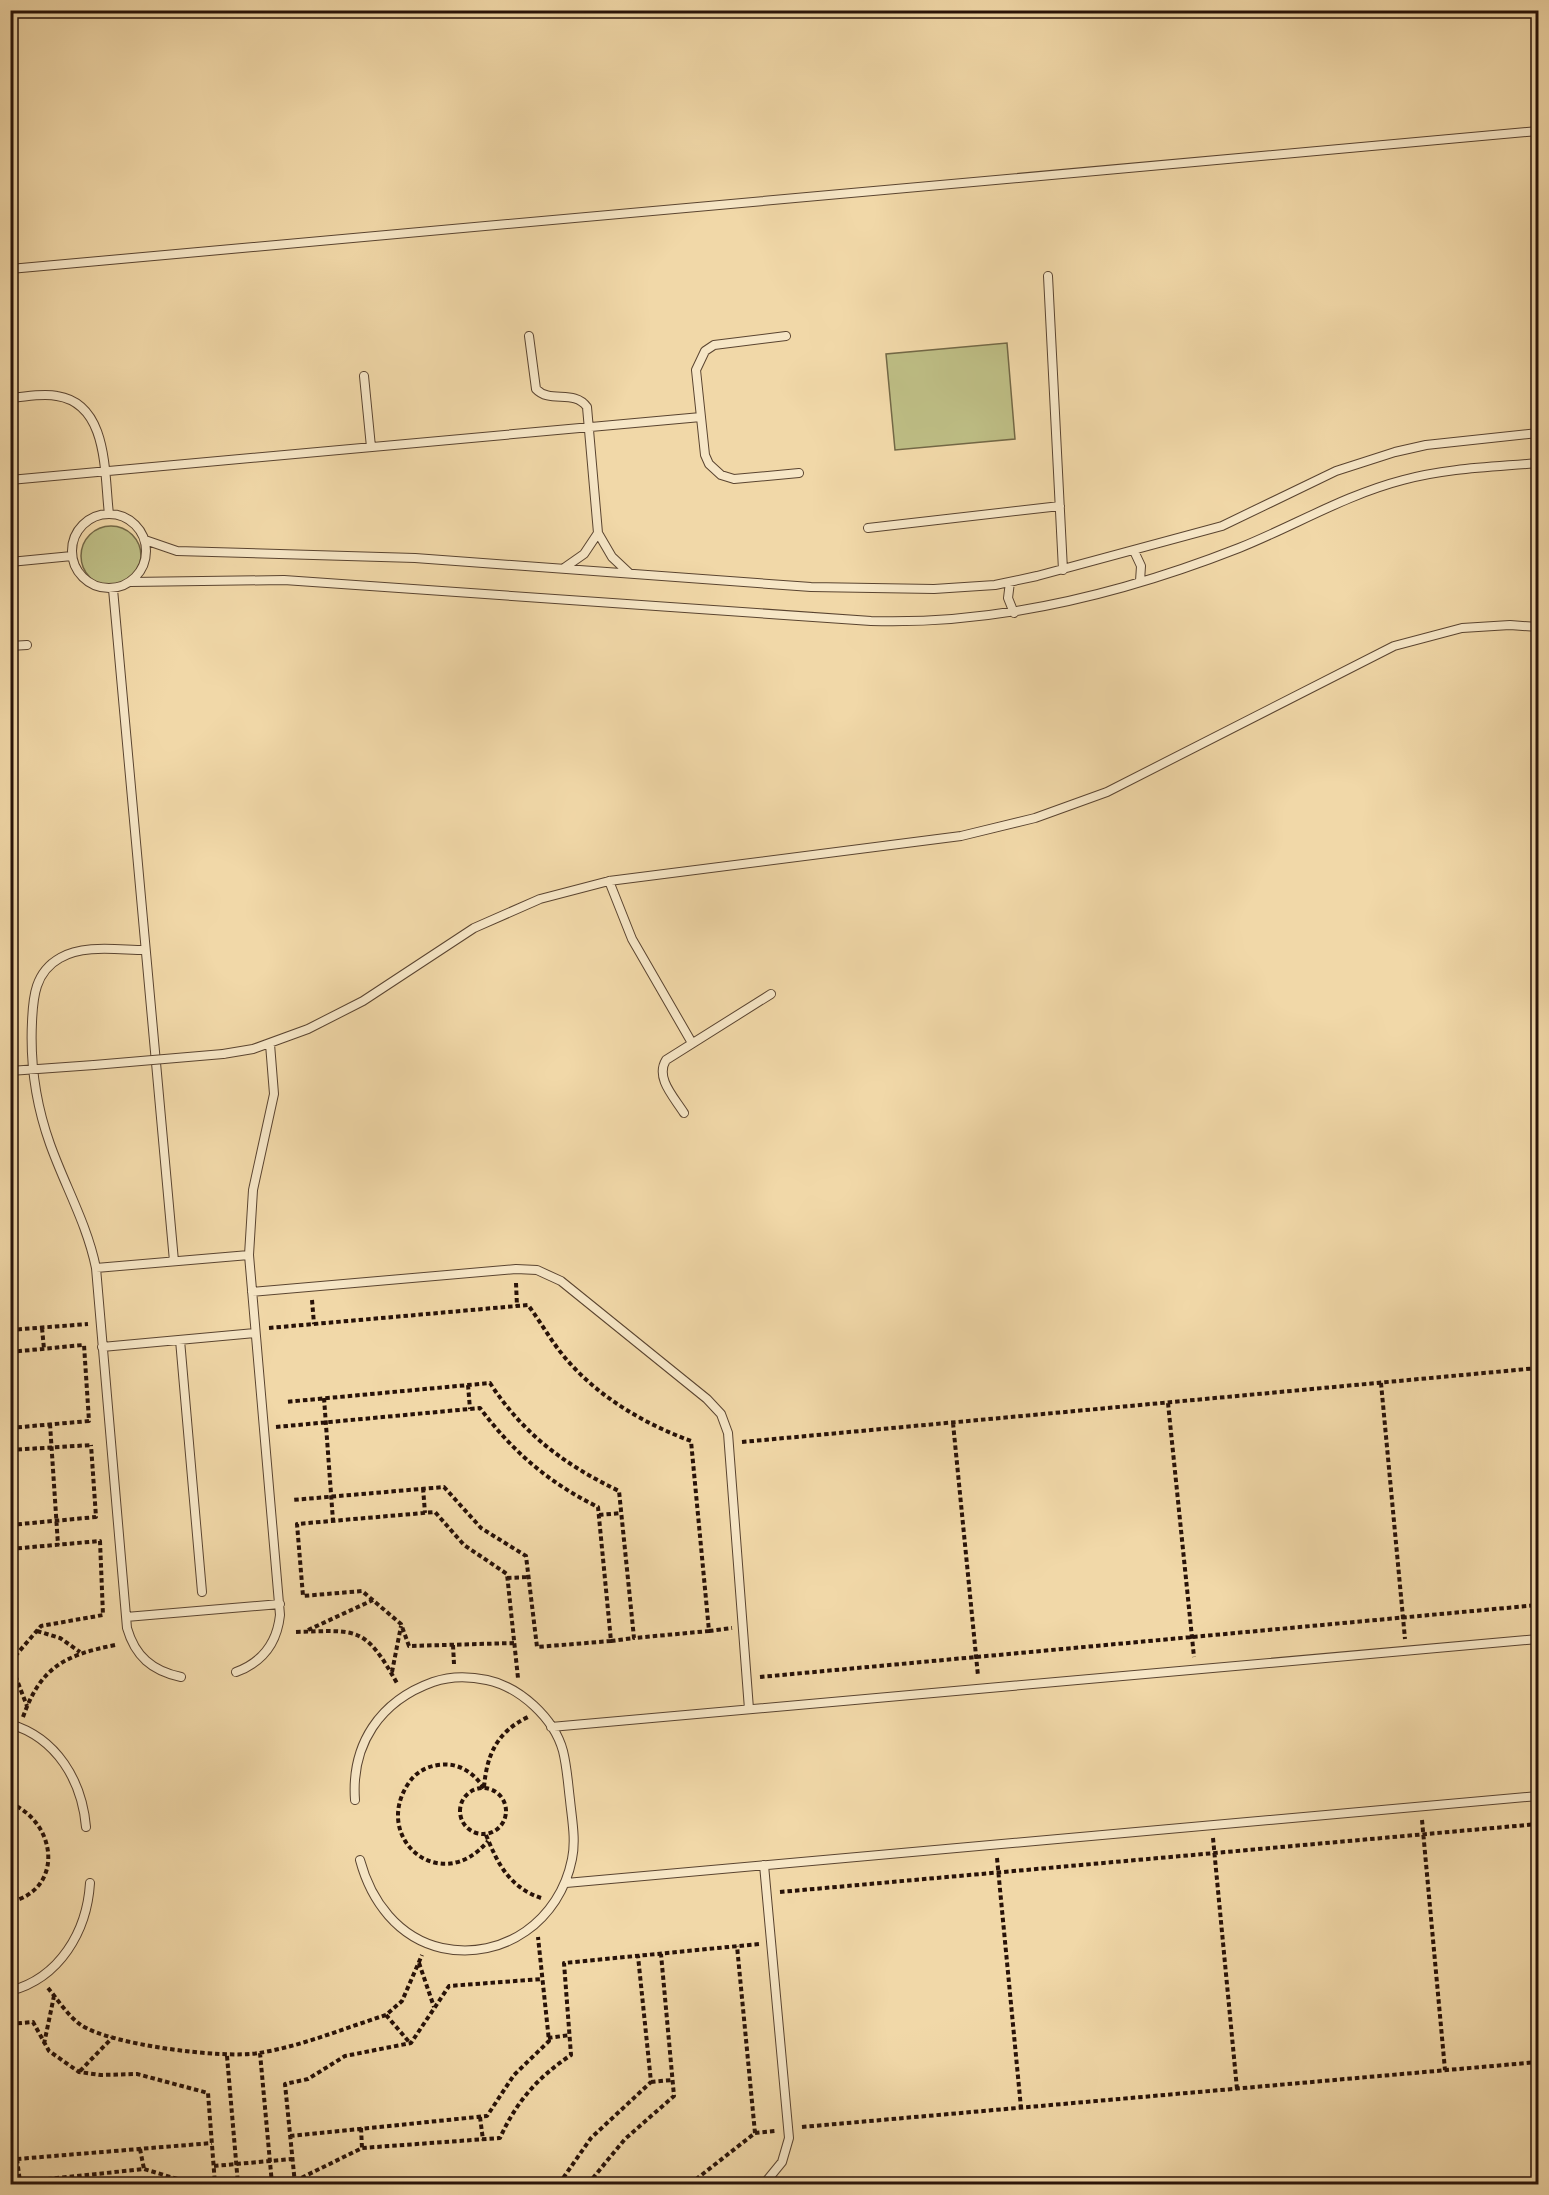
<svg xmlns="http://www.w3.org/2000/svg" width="1549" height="2195" font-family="Cardo,serif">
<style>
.green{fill:#bebe85;stroke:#736846;stroke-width:1.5}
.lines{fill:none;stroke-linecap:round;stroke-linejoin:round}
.service-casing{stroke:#5a4430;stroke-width:10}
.path{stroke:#281208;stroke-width:4;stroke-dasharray:4.5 3;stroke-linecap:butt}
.service{stroke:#f6e6c6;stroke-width:8}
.service-bridge-casing{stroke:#5a4430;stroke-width:10;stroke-linecap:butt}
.service-bridge{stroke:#f6e6c6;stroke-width:8}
</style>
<rect width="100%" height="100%" fill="#f1d8a8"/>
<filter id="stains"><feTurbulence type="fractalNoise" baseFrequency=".00333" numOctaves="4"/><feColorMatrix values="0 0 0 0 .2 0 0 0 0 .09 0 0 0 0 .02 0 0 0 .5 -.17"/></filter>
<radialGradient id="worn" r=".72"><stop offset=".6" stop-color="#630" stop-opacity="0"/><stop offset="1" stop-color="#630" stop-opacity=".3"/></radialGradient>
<!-- green -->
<path class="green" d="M1007,343L1015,439L895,450L886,354Z
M81 556a30 30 0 1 1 60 0a30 30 0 1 1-60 0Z"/>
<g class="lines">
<!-- service casing -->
<g class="service-casing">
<path id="service" d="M10,269L1538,131
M1048,276L1063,570
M529,336L536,389C550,404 574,389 587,407L598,533L612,557L629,573
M786,336L714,345L705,351L696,370L705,455L709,464L721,475L734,479L799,473
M364,376L371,447
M10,398C26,397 42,393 57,396C109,404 104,474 109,514
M10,480L701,417
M72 551a37 37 0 1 1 74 0a37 37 0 1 1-74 0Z
M868,528L1060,506
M145,540L177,551L415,558L811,587L934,589L995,585L1037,576L1222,526L1336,471L1395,452L1426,445L1538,433
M1134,551L1141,566L1140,581
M10,562L72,556
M564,568L584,554L598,533
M130,582L284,580L871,621C997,625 1122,594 1239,548C1294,526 1345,495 1403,480C1447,468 1493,467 1538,463
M1010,582L1008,598L1014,613
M113,589L174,1261
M10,646L27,645
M609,881L632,939L692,1043
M145,950C119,950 83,944 60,958C35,972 33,997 32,1022C30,1063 36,1105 50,1144C65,1186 87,1224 96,1268L127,1628C135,1656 152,1671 181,1677
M223,1054L253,1049L308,1029L363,1001L474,928L540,899L609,881L961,836L1035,818L1107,792L1394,646L1462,628L1510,625L1538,627
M10,1071L94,1065
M684,1113C674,1097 655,1078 666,1060L771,994
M96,1268L249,1255
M252,1292L516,1269L537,1270L561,1281L707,1399L721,1414L728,1433L749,1709
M180,1340L202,1592
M102,1347L255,1333
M126,1617L280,1604
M236,1672C263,1662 277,1643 280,1615L249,1255L253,1190L274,1094L270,1044
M10,1724C57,1738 82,1781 86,1827
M551,1727L1538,1639
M355,1800C351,1744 380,1701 433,1682C450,1676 469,1676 487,1680C520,1687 554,1718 563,1751C567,1767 568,1784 570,1800C572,1820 576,1840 572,1859C560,1920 504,1961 442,1948C398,1938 371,1901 360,1860
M566,1883L1538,1796
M10,1991C60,1978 87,1931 90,1883
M764,2184L782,2162L789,2138L764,1865"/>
</g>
<!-- path -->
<path class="path" d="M516,1283L517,1306
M312,1300L314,1324
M42,1328L44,1349
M269,1328L528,1305C540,1321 550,1339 562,1354C595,1395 642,1423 691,1441L709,1631L634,1638L619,1491C565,1465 523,1434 490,1383L285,1402
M10,1330L88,1324
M10,1352L83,1345
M1381,1383L1405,1639
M468,1385L470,1409
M324,1398L333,1521
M1168,1403L1194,1657
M953,1423L978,1676
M50,1424L58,1545
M276,1427L480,1408C512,1451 549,1483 598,1507L611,1641L537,1647L526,1556L481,1528L444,1487L292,1500
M10,1428L89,1421L84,1345
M742,1442L1538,1368
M10,1450L92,1445
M423,1488L425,1513
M599,1515L621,1513
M10,1525L96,1517L91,1445
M10,1549L100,1541L103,1615L41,1626L10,1662
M507,1578L529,1577
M308,1630L373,1600
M37,1631L60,1638L80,1652
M709,1631L732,1628
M296,1632C359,1630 365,1626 398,1685
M611,1641L634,1638
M514,1643L409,1646L401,1624L362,1591L303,1596L297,1524L435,1512L464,1545L507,1574L518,1678
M453,1645L454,1664
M10,1662L27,1706
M392,1672L401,1626
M760,1677L1538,1605
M23,1717C41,1666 66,1655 115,1645
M484,1787C487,1754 497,1732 528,1717
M460 1811a23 23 0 1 1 46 0a23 23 0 1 1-46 0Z
M484,1788C473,1772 458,1762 438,1765C425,1767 415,1773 408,1784C372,1839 441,1897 488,1841
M10,1803C58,1823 64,1890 10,1902
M1422,1820L1445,2070
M486,1835C498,1864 509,1887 541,1898
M1213,1838L1237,2089
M997,1858L1021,2108
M780,1892L1538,1824
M419,1963L434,2007
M48,1988C58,2000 68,2016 81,2025C111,2045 223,2059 259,2053C302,2046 345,2028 386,2015L402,2001L422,1955
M386,2015L410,2043
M10,2024L33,2022L49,2051L79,2072L101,2075L137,2074L208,2093L215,2184
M548,2038L570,2035
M44,2044L54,1996
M260,2053L272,2184
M227,2056L238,2184
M80,2071L112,2038
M651,2082L672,2080
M480,2117L483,2140
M802,2127L1538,2062
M361,2128L362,2148
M755,2133L775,2131
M290,2136L487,2116L514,2075L549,2041L538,1937
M140,2149L144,2169
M10,2156L17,2159L212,2143
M17,2159L20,2182
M214,2166L292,2159
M295,2181L362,2148L500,2138C516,2102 538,2077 571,2055L564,1963L759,1944
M10,2183L144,2169L194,2184
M295,2184L285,2084L308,2079L345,2056L411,2043L449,1986L542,1979
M559,2184L591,2138L651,2082L638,1956
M588,2184L625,2139L674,2096L661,1954
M690,2184L755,2133L737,1946"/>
<!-- service -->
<use href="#service" class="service"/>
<!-- service-bridge casing -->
<g class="service-bridge-casing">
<path id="service-bridge" d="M94,1065L223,1054"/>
</g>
<!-- service-bridge -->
<use href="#service-bridge" class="service-bridge"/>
</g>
<!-- margin -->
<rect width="1549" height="2195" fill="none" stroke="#f1d8a8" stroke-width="36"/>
<rect x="12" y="12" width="1525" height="2171" fill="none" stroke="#281208" stroke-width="3"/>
<rect x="18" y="18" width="1513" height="2159" fill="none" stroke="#281208" stroke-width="1.5"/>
<rect width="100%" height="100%" filter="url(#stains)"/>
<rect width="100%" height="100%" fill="url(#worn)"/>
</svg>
